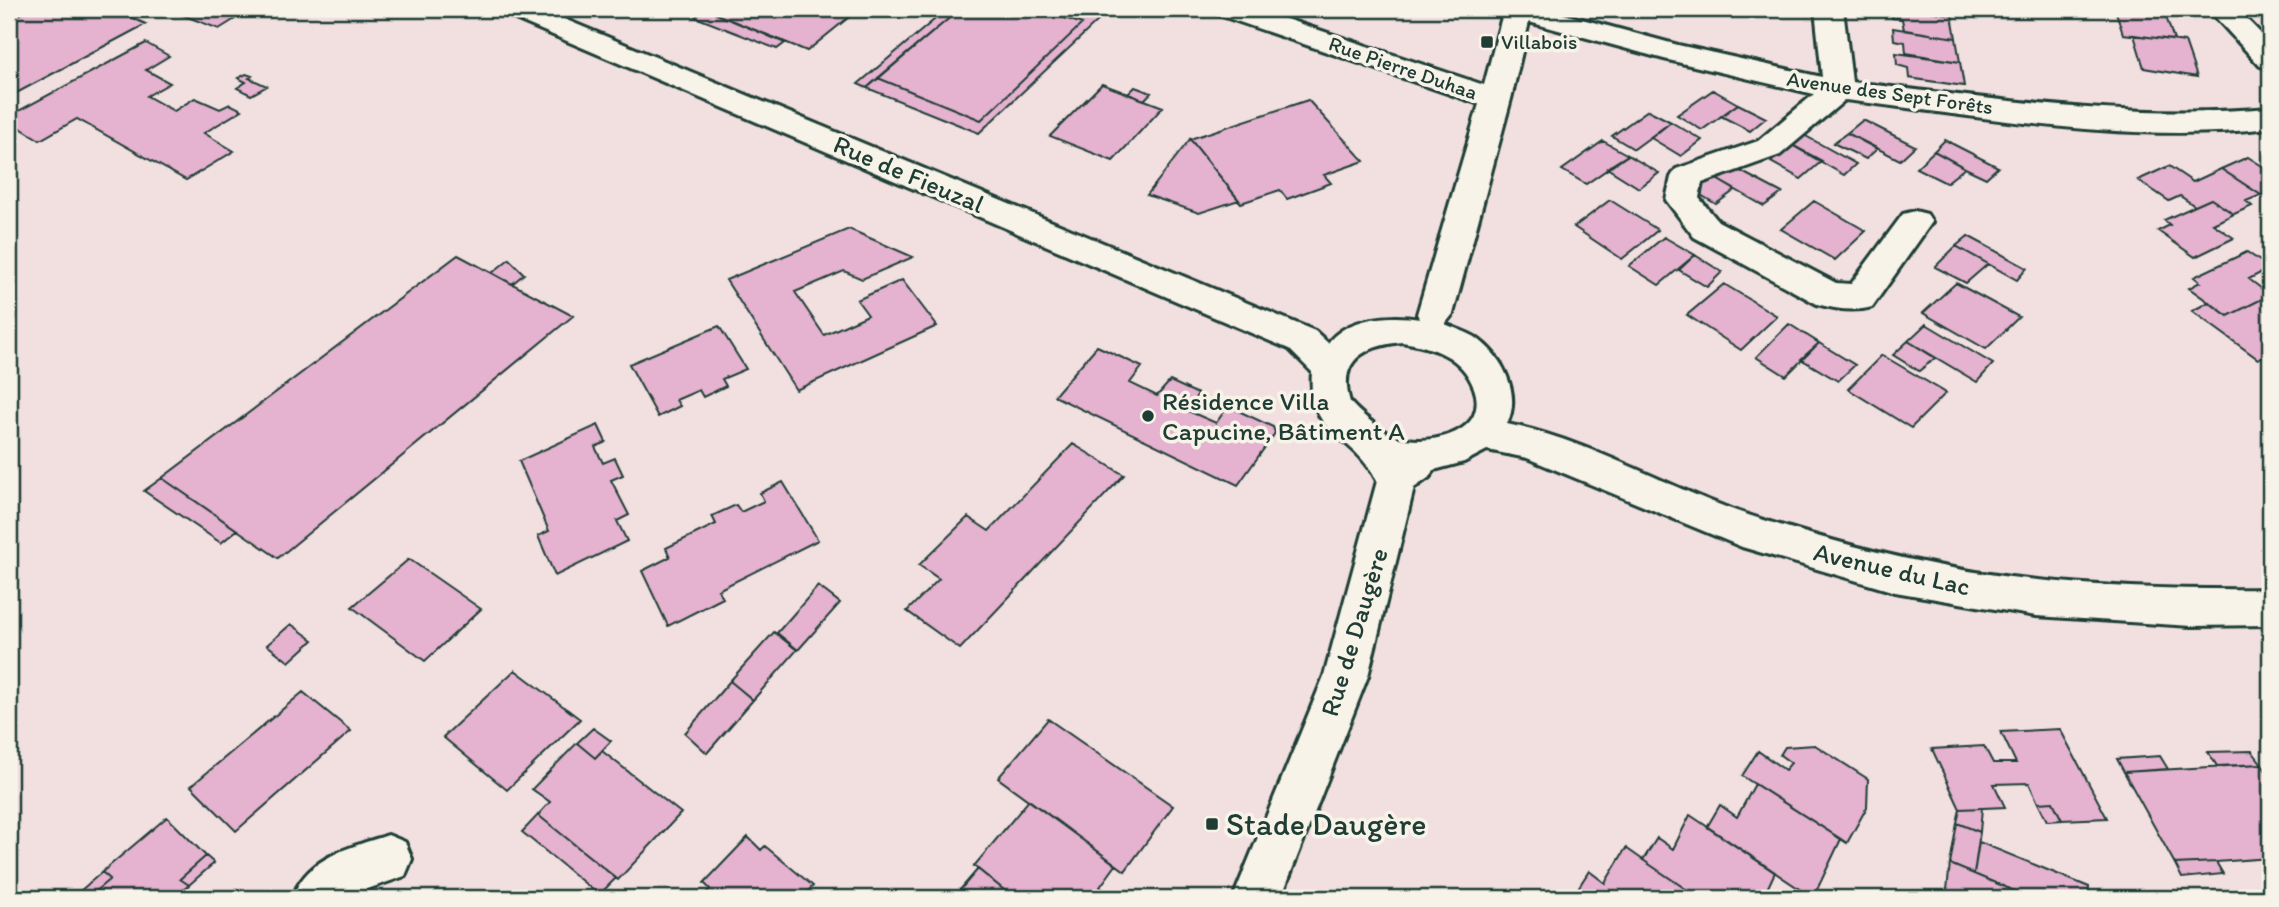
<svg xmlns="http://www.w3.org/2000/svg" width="2279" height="907" font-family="Itim,sans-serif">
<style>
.building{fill:#e5b2d0;stroke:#1f3d34;stroke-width:2}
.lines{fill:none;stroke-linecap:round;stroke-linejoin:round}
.minor-casing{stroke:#1f3d34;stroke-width:6}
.minor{fill:#f7f3e8;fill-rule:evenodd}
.poi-dot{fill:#1f3d34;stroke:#f7f3e8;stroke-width:2.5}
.labels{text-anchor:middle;stroke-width:7;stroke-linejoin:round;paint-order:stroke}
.far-poi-label{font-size:21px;fill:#1f3d34;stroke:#f7f3e8;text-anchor:start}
.far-street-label{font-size:21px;fill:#1f3d34;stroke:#f7f3e8}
.street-label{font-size:26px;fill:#1f3d34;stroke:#f7f3e8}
.poi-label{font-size:26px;fill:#1f3d34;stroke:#f7f3e8;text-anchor:start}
.near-poi-label{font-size:32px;fill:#1f3d34;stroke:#f7f3e8;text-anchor:start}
</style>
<rect width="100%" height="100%" fill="#f2e0e1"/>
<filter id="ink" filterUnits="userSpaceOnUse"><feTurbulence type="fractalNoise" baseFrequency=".0143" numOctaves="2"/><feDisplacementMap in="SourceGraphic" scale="14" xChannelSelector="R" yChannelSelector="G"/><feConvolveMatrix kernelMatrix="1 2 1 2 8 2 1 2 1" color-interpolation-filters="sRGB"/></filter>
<g filter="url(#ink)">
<!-- building -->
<path class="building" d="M30,9H112L146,24L9,97V20Z
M172,9H251L219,29L169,10Z
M706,9H723L716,14L785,43L777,49L695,17Z
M723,9H859L807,51L716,14Z
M947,9H960L867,88L858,84Z
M960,9H1039L1082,24L981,120L878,78Z
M1039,9H1069L1099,20L979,133L867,88L878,78L981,120L1082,24Z
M1674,9H1725V17Z
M1891,9H1917L1952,15L1956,38L1904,30L1902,19L1892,18Z
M2115,9L2164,11L2174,40L2123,34Z
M1893,28L1956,38L1960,62L1906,53L1905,42L1894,40Z
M2134,35L2185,42L2197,77L2144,68Z
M146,43L169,56L146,70L170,83L147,96L174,111L195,98L220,109L230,104L242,110L204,133L234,151L186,180L77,119L40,140L9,121V116Z
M1896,53L1960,62L1964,86L1909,78L1908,68L1897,65Z
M246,74L252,76L249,78L267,86L251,95L237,88L246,82L238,78Z
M1102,84L1163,107L1113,161L1050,136Z
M1135,87L1151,93L1144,100L1128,94Z
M1713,90L1738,104L1702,130L1677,115Z
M1308,100L1364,161L1324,175L1331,183L1287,199L1280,190L1241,203L1190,139Z
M1738,104L1766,118L1750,131L1721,116Z
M1648,110L1671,122L1634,149L1612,136Z
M1863,120L1915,146L1900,160L1847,133Z
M1671,122L1702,140L1681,156L1651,138Z
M1847,133L1877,149L1866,159L1833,143Z
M1804,135L1856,164L1844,175L1792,145Z
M1190,139L1239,200L1199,213L1147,195Z
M1945,140L1998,167L1986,178L1965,168L1934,151Z
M1603,141L1628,155L1586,184L1562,170Z
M1792,145L1822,161L1801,179L1771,162Z
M1934,151L1965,168L1946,183L1916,168Z
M1628,155L1659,173L1639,188L1607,168Z
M2248,157L2270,171V190L2261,195L2221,169Z
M1729,165L1782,193L1764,206L1713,177Z
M2169,166L2193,182L2221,169L2261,195L2246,201L2252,206L2234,214L2211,199L2195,206L2180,196L2169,201L2138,180Z
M1713,177L1735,190L1716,204L1694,191Z
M2211,199L2234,214L2213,224L2234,238L2195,257L2158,231L2170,225L2164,220Z
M1610,200L1658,230L1622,259L1574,227Z
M1814,201L1866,231L1835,260L1781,229Z
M849,229L913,257L862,279L844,271L795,292L824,335L868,315L857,300L902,280L937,326L796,390L726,280Z
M1968,236L2027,268L2017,280L1956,246Z
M1664,237L1695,255L1659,285L1629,266Z
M1956,246L1988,264L1966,283L1935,267Z
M2247,252L2270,268L2249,279L2270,295L2228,316L2189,288L2200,282L2194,277Z
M458,255L573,316L278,558L162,478Z
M1695,255L1722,272L1707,287L1679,270Z
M509,259L524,274L512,284L492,273Z
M1956,283L2019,317L1986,349L1923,313Z
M1724,284L1777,316L1741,350L1687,315Z
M2270,295V353L2258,359L2192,311L2209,302L2228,316Z
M1789,324L1819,343L1786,376L1756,357Z
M1926,324L1993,364L1977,382L1908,341Z
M719,326L746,369L722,379L726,386L703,397L699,390L676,400L680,406L658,417L629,364Z
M1908,341L1935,358L1919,371L1893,355Z
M1819,343L1855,365L1838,381L1801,359Z
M1097,346L1142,367L1130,383L1157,396L1170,381L1198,394L1186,410L1216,423L1228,406L1273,427L1275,433L1238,485L1054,396Z
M1882,355L1946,393L1911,428L1848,389Z
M598,425L606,442L595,447L603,463L615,458L623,475L611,480L629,515L617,521L627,541L555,576L538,536L549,531L519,461Z
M1073,444L1124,475L960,649L907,611L939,579L919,565L968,517L989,531Z
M162,478L237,530L221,543L144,491Z
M783,482L818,540L718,590L723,598L668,626L642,571L670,557L666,548L716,524L712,516L736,505L741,512L764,501L760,493Z
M409,559L481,609L425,661L352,607Z
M818,586L840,603L798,650L777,633Z
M291,624L313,640L289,662L267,645Z
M774,632L797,650L753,700L730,681Z
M515,670L580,719L507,790L443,737Z
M730,681L753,700L707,753L685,733Z
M303,692L351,731L236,831L191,786Z
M1048,719L1173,806L1125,871L998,778Z
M593,728L611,741L595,758L577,743Z
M2060,729L2107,818L2062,820L2053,802L2038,803L2029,783L1994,784L2005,807L1960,809L1932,749L1984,746L1993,763H2016L2001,732Z
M577,743L595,758L602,751L681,813L618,880L538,815L550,802L532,789Z
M1815,745L1868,779L1867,807L1847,843L1742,776L1758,751L1785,770L1791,763L1780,755L1785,747Z
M2252,751L2262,764L2217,766L2208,752Z
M2160,756L2168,769L2124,772L2117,759Z
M2262,764L2270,779V858L2216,862L2175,864L2124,772Z
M1755,784L1841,839L1813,898L1707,827L1720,805L1737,817Z
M1029,800L1116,865L1100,887L1114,898H1014L974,866Z
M2053,802L2062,820L2047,821L2038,803Z
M1982,808L1980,832L1957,823L1960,809Z
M538,815L616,878L599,895L522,832Z
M1690,815L1775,872L1763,898H1699L1643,860L1657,838L1673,849Z
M167,817L206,856L180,879L189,885L174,898H87L110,879L102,872Z
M1957,823L1980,832L1974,874L1950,864Z
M748,837L761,850L765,846L813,886L801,898H701L710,889L704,883Z
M1979,842L2089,887L2088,898H2031L1974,874Z
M1626,848L1643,860L1699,898L1573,896L1589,871L1605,883Z
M206,856L214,863L189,885L180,879Z
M2216,862L2223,874L2182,878L2175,864Z
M1950,864L1974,874L2031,898H1946Z
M978,869L1014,898H953Z
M102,872L110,879L87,898H72Z"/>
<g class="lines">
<!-- minor casing -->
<g class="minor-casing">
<path id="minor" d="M502,9H540L1315,331L1328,343C1347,317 1391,314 1420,319L1417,314L1479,104L1219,15L1215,9H1256L1484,85L1504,9H1545L1678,45L1822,77L1815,9H1843L1852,82C1991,99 2130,120 2270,108V128C2129,144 1985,117 1845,100L1780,155L1702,183L1699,198L1718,221L1836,283L1851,284L1903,214L1915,211L1927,214L1932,222L1872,307C1854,312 1835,309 1817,304L1694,237L1666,200L1671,177L1676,169L1758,141L1814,94L1664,59L1529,22L1511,99L1453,314L1445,324C1454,328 1467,332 1475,337C1502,355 1522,393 1507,424C1597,442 1677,494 1764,520C1853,548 1946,571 2038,580C2115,588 2193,590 2270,589V625L2191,626L2036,616L1895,592L1742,547L1527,458L1487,450L1464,462L1434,470L1431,476L1414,488L1368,676L1281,898H1233L1324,676L1377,481C1352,431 1307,438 1312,372L1289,349L506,15ZM1402,342C1433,347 1462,356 1474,388C1477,396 1478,406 1474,415C1462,441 1409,446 1387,433C1374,424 1359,413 1350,402C1337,359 1366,346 1402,342Z
M2208,9H2237L2270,43V69L2260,66Z
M388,835L405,842L412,859L405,876L356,893L351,898H292C308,856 349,848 388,835Z"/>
</g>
<!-- minor -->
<use href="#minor" class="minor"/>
</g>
</g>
<!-- markers -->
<g class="poi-dot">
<rect x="1480" y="35" width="14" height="14" rx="3.5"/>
<circle cx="1148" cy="416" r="7"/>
<rect x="1205" y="817" width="14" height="14" rx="3.5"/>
</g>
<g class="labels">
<!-- far-poi labels -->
<g class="far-poi-label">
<text x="1501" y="49">Villabois</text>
</g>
<!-- far-street labels -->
<g class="far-street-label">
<text transform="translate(1403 68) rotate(19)" y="7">Rue Pierre Duhaa</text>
<text transform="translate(1890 93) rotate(8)" y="7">Avenue des Sept Forêts</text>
</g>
<!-- street labels -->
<g class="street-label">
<text transform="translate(909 174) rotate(23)" y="9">Rue de Fieuzal</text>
<text transform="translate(1892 569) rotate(13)" y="9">Avenue du Lac</text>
<text transform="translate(1354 632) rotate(-73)" y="9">Rue de Daugère</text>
</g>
<!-- poi labels -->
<g class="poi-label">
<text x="1162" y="410">Résidence Villa<tspan x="1162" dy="30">Capucine, Bâtiment A</tspan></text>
</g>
<!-- near-poi labels -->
<g class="near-poi-label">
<text x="1226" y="835">Stade Daugère</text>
</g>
</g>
<!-- margin -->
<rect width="2279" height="907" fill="none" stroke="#f7f3e8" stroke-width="35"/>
<rect x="18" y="18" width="2244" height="872" fill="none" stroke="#1f3d34" stroke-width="2.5" filter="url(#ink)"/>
</svg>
